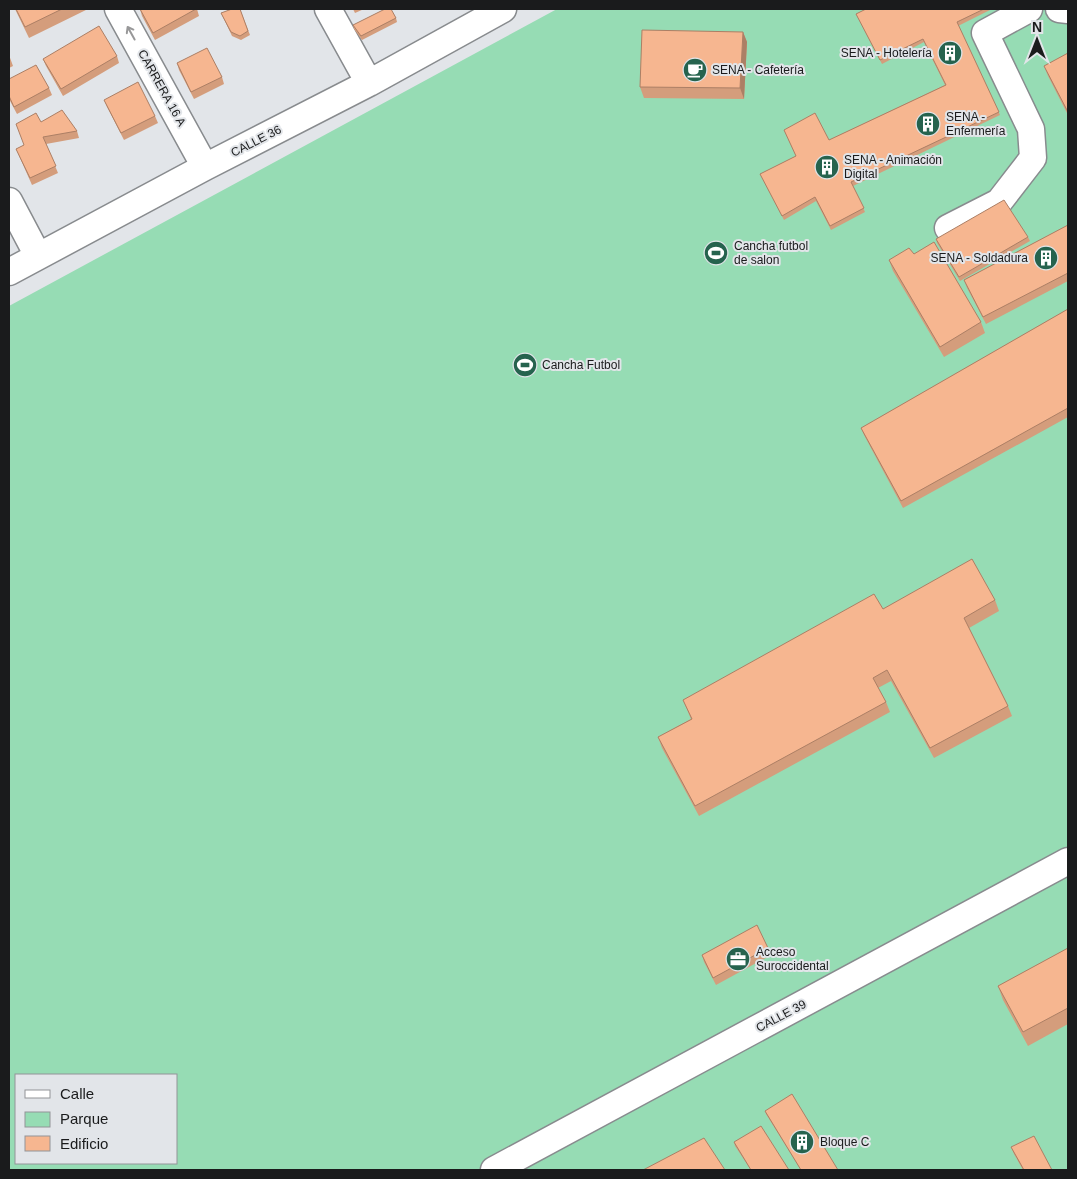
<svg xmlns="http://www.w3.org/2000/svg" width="1077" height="1179" font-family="Arial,sans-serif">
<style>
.green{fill:#96dcb4;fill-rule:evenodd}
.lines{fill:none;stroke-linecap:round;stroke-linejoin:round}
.minor-casing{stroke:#888b8e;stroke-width:29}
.minor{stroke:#fff;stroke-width:26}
.wall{fill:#d49d7c}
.shaded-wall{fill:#ac7f65}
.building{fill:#f6b690;stroke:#ac7f65}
.oneway{stroke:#989899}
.labels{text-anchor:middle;stroke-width:4;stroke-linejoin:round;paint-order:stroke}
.poi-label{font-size:12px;fill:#1a1b1c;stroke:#e2e5e9;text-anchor:start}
.street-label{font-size:12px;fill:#1a1b1c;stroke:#e2e5e9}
</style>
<rect width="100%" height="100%" fill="#e2e5e9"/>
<!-- green -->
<path class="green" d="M557,9H1068V1170H9V306ZM16,1075H176V1163H16Z"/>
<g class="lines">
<!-- minor casing -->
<g class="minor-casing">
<path id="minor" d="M118,9L205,167
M328,9L369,83
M1059,9L1068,10
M9,201L38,256
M948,228L999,202L1033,158L1031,129L985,33L1029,9
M9,272L205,167L369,83L503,9
M494,1170L1068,861"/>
</g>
<!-- minor -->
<use href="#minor" class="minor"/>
</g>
<!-- wall -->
<path class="wall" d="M15,9H88L29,38Z
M140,9H197L199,16L155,40L142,16Z
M240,9L250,35L241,40L232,36L221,13Z
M353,9H364L355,13Z
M866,9H992L958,26L1000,115L853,186L865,212L831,230L816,201L784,220L760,174L796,156L784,130L829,140L945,85L924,42L882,64L856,14Z
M396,18L397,22L362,40L354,29L353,25Z
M743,32L747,42L744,99L644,98L640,87Z
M1068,53V115L1048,76L1044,66Z
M9,55L13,66L9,68Z
M117,56L119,63L63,96L46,66L43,59Z
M177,63L222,77L224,84L194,99L179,70Z
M9,79L49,88L52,95L17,114L9,99Z
M104,100L155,116L158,123L124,140L107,107Z
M41,122L77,131L79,138L46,144L58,173L32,185L16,149L24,145Z
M1068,225V281L986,324L967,288L964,280Z
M1028,237L1030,241L960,281L937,243L936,239Z
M914,254L981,322L985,333L944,357L893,271L889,260Z
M1068,309V417L903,508L864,435L861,428Z
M995,600L999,611L969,628L1008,706L1012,716L934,758L891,681L878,688L886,702L890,712L699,816L662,748L658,737L691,719L683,700L883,609Z
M768,948L771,955L716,985L704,962L702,955Z
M1068,948V1024L1028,1046L1003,1000L998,986Z
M765,1111L838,1170H801L766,1114Z
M734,1142L789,1170H751L735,1146Z
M1011,1147L1052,1170H1023L1014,1154Z"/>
<!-- shaded-wall -->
<path class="shaded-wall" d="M743,32L747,42L744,99L740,88Z"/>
<!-- building -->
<path class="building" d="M16,9H62L25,27Z
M140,9H196L153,33Z
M232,9H240L248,31L240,36L231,32L221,13Z
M385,9H391L396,18L361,36L353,25Z
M866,9H984L957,22L999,112L851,182L864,208L830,226L815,197L782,216L760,174L796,156L784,130L815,113L829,140L946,85L923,39L880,60L856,14Z
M99,26L117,56L61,89L43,59Z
M642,30L743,32L740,88L640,87Z
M207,48L222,77L191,92L177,63Z
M1068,53V112L1044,66Z
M36,65L49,88L14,107L9,96V79Z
M138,82L155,116L121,133L104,100Z
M62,110L77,131L43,137L56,166L30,178L16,149L24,145L16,124L36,113L41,122Z
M1004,200L1028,237L959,277L936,239Z
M1068,225V273L983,317L964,280Z
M934,242L981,322L940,347L889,260L909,248L914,254Z
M1068,309V408L901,501L861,428Z
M972,559L995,600L964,618L1008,706L930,748L887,670L873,678L886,702L695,806L658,737L692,719L683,700L874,594L883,609Z
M757,925L768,948L713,978L702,955Z
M1068,948V1008L1023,1032L998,986Z
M792,1094L838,1170H801L765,1111Z
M761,1126L789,1170H751L734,1142Z
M1034,1136L1052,1170H1024L1011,1147Z
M704,1138L725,1170H643Z"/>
<!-- one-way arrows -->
<defs><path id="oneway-shaft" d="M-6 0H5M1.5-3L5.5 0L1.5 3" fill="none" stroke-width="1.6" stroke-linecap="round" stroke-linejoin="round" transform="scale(1.25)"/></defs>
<use class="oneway" href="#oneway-shaft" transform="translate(131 33) rotate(-119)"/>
<!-- icons -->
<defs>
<g id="building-disc" transform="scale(1.25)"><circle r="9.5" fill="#26634e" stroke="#e2e5e9"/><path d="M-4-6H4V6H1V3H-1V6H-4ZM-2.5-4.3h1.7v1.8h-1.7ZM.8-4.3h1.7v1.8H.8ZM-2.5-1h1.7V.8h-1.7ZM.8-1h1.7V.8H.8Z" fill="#fff"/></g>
<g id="cafe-disc" transform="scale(1.25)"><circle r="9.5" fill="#26634e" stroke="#e2e5e9"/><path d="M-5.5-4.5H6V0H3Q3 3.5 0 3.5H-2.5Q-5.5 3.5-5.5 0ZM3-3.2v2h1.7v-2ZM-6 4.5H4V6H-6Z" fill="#fff"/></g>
<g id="stadium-disc" transform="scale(1.25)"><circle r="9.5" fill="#26634e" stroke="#e2e5e9"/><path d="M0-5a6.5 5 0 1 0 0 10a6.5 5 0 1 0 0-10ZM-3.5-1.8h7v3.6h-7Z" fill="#fff"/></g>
<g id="office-disc" transform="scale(1.25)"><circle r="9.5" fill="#26634e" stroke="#e2e5e9"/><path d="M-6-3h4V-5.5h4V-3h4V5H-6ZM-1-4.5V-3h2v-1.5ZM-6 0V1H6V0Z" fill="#fff"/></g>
</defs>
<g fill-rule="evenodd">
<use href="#building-disc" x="950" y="53"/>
<use href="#cafe-disc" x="695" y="70"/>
<use href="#building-disc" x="928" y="124"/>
<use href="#building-disc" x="827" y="167"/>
<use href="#stadium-disc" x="716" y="253"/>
<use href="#building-disc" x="1046" y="258"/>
<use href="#stadium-disc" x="525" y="365"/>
<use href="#office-disc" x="738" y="959"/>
<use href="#building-disc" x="802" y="1142"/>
</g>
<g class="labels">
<!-- poi labels -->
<g class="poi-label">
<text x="932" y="57" text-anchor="end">SENA - Hotelería</text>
<text x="712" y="74">SENA - Cafetería</text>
<text x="946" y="121">SENA -<tspan x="946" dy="14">Enfermería</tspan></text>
<text x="844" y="164">SENA - Animación<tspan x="844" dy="14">Digital</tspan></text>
<text x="734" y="250">Cancha futbol<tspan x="734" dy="14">de salon</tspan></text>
<text x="1028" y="262" text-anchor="end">SENA - Soldadura</text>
<text x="542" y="369">Cancha Futbol</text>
<text x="756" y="956">Acceso<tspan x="756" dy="14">Suroccidental</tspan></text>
<text x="820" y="1146">Bloque C</text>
</g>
<!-- street labels -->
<g class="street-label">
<text transform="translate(162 88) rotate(61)" y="4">CARRERA 16 A</text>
<text transform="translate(256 141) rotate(-27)" y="4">CALLE 36</text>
<text transform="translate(781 1016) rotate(-28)" y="4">CALLE 39</text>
</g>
</g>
<!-- border -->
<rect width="1077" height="1179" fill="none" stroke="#1a1b1c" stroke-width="20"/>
<!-- legend -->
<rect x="15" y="1074" width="162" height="90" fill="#e2e5e9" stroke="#929497"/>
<rect x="25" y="1090" width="25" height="8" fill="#ffffff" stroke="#929497"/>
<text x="60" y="1099" font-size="15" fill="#1a1b1c">Calle</text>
<rect x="25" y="1112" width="25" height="15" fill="#96dcb4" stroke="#929497"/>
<text x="60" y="1124" font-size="15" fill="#1a1b1c">Parque</text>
<rect x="25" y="1136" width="25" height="15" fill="#f6b690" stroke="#929497"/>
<text x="60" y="1149" font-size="15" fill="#1a1b1c">Edificio</text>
<!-- north arrow -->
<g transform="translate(1037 40)" stroke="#e2e5e9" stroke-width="4" paint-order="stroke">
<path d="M0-4L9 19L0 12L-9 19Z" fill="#1a1b1c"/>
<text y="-8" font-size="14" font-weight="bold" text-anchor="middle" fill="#1a1b1c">N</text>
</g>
</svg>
